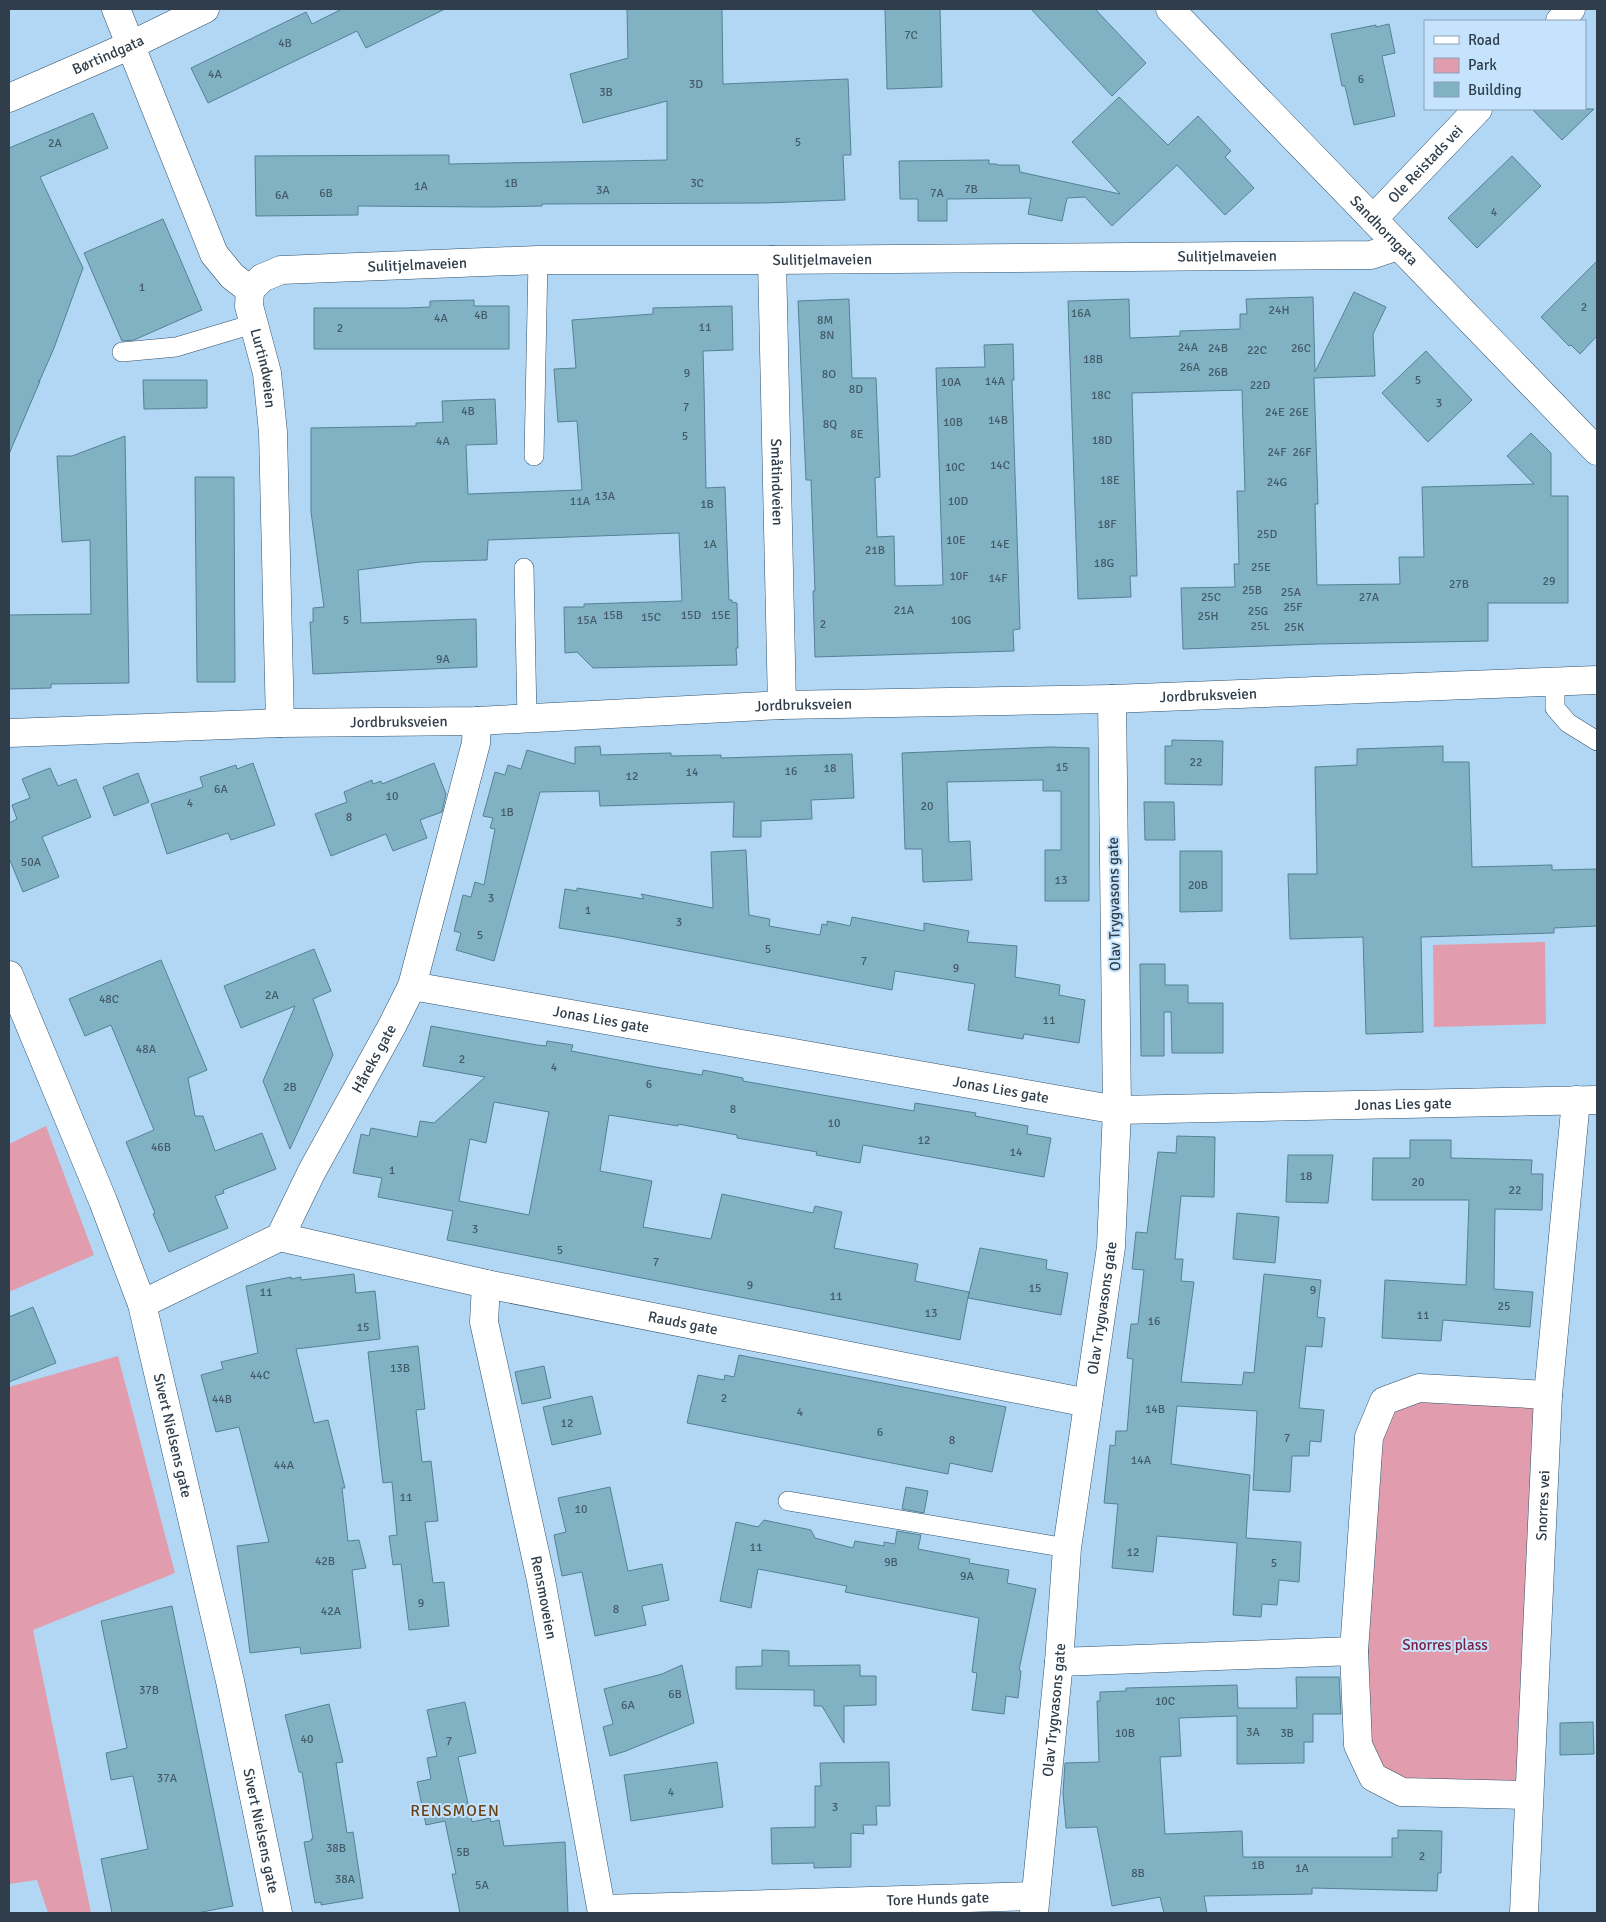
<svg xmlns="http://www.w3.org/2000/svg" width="1606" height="1922" font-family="Signika,sans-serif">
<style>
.green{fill:#e19dad}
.building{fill:#81b2c4;stroke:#538294;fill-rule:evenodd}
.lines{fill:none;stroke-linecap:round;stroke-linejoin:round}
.service-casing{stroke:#30516b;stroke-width:20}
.minor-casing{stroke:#30516b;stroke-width:29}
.service{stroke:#fff;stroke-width:19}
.minor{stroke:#fff;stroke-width:28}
.labels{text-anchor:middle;stroke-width:4;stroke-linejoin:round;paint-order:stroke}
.number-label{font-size:12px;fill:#445b68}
.street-label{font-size:15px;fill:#2f3e4a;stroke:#c5e3fc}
.park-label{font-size:15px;fill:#7a2040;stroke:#c5e3fc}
.neighbourhood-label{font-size:16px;letter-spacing:1px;fill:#683f13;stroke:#c5e3fc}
</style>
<rect width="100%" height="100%" fill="#b2d7f5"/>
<!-- green -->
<path class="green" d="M1545,942L1546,1024L1434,1027L1433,945Z
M46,1126L94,1255L9,1292V1144Z
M118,1356L175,1573L33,1630L91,1913H48L37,1880L9,1884V1387Z
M1548,1395L1529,1795L1373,1777L1354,1651L1384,1401Z"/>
<!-- building -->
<path class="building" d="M342,9H445L366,48L357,31L208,103L191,68L306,12L312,24Z
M627,9H722L723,84L848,79L851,155H843L845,200L765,203L542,204V206L490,207L358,206V215L256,216L255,156L449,155V164L667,160V101L583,123L570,74L628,58Z
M885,9H940L942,87L887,89Z
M1031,9H1095L1146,63L1112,96Z
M1389,24L1395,53L1382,56L1395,116L1354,125L1345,86H1342L1331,34L1376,25V27Z
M1119,97L1168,145L1198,116L1231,151L1225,157L1254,188L1225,215L1177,165L1112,226L1085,197L1067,198L1062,221L1028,214L1031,198L947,199V221H918V199H900L899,161L989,160V164H997V165H1019L1020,172L1120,194L1072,142Z
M1532,109H1594L1562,140Z
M93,113L108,148L40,177L83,268L54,348L40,380L38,381H40L9,454V148Z
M1512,156L1541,186L1477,248L1448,218Z
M163,219L202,310L134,340L122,341L84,253Z
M1597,261V336L1580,354L1571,345L1569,346L1541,317Z
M1354,292L1386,307L1373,334L1375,376L1314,378L1318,504H1315L1317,585L1400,584L1399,557H1424L1422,487L1534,484L1507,456L1531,433L1551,453V496H1568V603H1488V641L1318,644L1183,649L1181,588L1235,587L1234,564H1239L1237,491H1245L1242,390L1132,393L1137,576H1130L1131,597L1078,599L1068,301L1129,299L1130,338L1180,336V331L1240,329V314H1247L1246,299L1313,297L1315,372Z
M849,299L852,378H876L880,477L875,478L877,537L894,536L895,586L943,585L936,368L985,367L984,345L1013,344L1014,380H1012L1020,629L1013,630L1014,651L815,657L813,591H815L811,480H806L798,301Z
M474,300V306H509V349H314V308H407L430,307V301Z
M732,306L733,350L703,351L704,387L706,488L725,487L729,600H732V602L737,603L738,648H736L737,665L593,668L577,652L565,653L564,607H584V604L682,601L679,533L488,540L487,560L420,562L358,570L361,623L476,619L477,667L313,674L310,622H313V608L324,607L311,512V428L416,426V423L443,422L442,401L495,399L497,444L466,445L468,494L582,490L577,421L558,422L554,369L576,368L572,320L653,314V308Z
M1426,351L1472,400L1428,442L1382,393Z
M143,380H207V408L144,409Z
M125,436L129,683L51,684V688L9,689V615L91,614L90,540L62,542L57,456H72Z
M195,477H234L235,682H197Z
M1172,740L1223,741L1222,785L1165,784V746H1172Z
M600,746L601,755L671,753V756L721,755V758L852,754L854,798L811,800L812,819L761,821V837H733L734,802L600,806L599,791L540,792L494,961L456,950L461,933L454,931L463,895L471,897L475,882L484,885L495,829L490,828L493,818L483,816L495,772L505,775L508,765L521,769L527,750L575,764V747Z
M1443,746V762H1469L1472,867L1552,865V870L1597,869V926L1554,928V933L1421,937L1423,1032L1366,1034L1363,937L1290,939L1288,874H1317L1315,767L1357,765V749Z
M1050,747L1089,748V901H1045V850H1061V791H1043V780L947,782L949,842L970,841L972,880L923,882L922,849H905L902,753Z
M253,763L275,825L231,840L228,833L167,854L151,804L203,787L200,777L236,765L237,769Z
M434,763L446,794L442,812L420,820L427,838L393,851L386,834L331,856L315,814L347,802L344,792L372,780L373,784L381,781L382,784Z
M50,768L58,786L76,779L91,817L42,837L59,877L23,892L9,858V823L17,819L12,805L30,798L22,779Z
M138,773L149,802L114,816L103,787Z
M1144,802H1174L1175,840H1145Z
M746,850L749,915L770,919L769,926L820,935L822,924L827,925V921L850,926L852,917L924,931V923L969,931L967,942L1017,946L1015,977L1060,985L1059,995L1085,1000L1079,1043L1024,1034L1023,1039L968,1030L975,984L895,971L892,990L615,937L559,928L565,889L577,891V888L644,899L641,894L713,908L711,852Z
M1180,851H1222V911L1180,912Z
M314,949L331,991L313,999L333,1055L290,1149L263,1081L295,1006L241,1028L224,986Z
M161,960L207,1070L188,1078L195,1116H203L215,1151L262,1133L276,1169L223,1190L224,1193L215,1196L228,1228L169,1252L153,1214L155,1213L126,1142L154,1130L111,1025L85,1036L69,999Z
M1140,964H1165V985H1188V1003H1223V1053H1172L1171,1012H1164V1056H1141Z
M431,1026L537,1045L546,1046L547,1041L573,1045L571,1051L650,1066L702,1075L703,1070L743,1078V1081L914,1111L915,1103L976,1113L975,1116L1028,1126L1027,1134L1051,1138L1044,1177L863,1145L860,1163L816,1155L817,1152L737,1138V1135L678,1124V1126L609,1115L600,1171L652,1181L643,1227L711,1239L722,1194L813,1213L815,1206L842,1212L834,1248L918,1264L915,1281L969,1292L960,1340L447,1240L453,1211L378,1197L382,1178L353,1173L361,1134L369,1136L371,1128L417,1137L420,1121L434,1123L485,1077L423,1066ZM494,1102L549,1112L529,1215L459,1201L470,1139L486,1143Z
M1177,1136L1215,1137L1214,1197L1181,1196L1175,1259H1183L1181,1281L1194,1282L1181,1382L1242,1385L1244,1372L1254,1373L1264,1274L1321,1280L1317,1317L1325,1318L1322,1347L1306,1346L1299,1408L1324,1410L1321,1442L1310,1441L1309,1456H1292L1290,1492L1253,1490L1257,1411L1177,1406L1171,1464L1250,1475L1246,1538L1301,1542L1299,1582L1279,1580L1277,1605L1262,1604L1261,1617L1233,1615L1237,1543L1157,1536L1153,1572L1112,1568L1118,1504L1104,1503L1110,1445L1115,1446L1116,1431H1127L1133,1359L1127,1358L1131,1324H1138L1144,1270L1132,1269L1136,1232L1147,1233L1158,1152L1176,1153Z
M1410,1140H1451V1158L1532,1160L1531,1174H1543L1542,1210L1495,1209L1494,1289L1533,1292L1530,1327L1443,1320L1441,1341L1382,1338L1385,1280L1466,1285L1469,1200H1372L1373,1158H1410Z
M1288,1155H1333L1328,1203L1286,1202Z
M1237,1213L1279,1217L1275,1263L1233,1259Z
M980,1248L1047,1260L1046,1269L1068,1273L1061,1315L968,1298Z
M354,1274L356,1293L375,1291L380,1339L296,1349L314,1423L328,1420L345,1488H342L348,1541L359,1540L366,1568L352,1570L361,1648L301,1654L300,1647L250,1653L237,1546L269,1542L239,1427L216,1432L201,1375L223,1369L221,1362L258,1353L246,1286L291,1277V1279L301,1277V1280Z
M33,1307L56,1363L9,1382V1317Z
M418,1346L425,1409L416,1410L422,1462L431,1461L438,1521L425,1522L433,1583L444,1582L449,1626L409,1630L401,1564L393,1565L389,1536L397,1535L392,1482L383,1483L368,1352Z
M739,1355L1006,1407L992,1472L950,1463L948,1474L687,1423L698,1375L724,1380L725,1375L734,1377Z
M544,1366L551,1398L522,1404L515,1372Z
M592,1396L601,1434L552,1445L543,1407Z
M610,1487L628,1571L662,1564L669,1600L642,1606L646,1625L595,1636L582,1572L562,1576L554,1535L566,1532L558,1498Z
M906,1487L928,1491L924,1513L902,1509Z
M764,1520L811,1530L815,1538L853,1548L855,1541L884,1546V1542L895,1544L897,1531L921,1535L918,1549L970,1559L969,1563L1009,1570L1007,1583L1036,1589L1019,1670L1021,1671L1018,1698L1006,1696L1004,1714L972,1710L977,1673L972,1672L979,1618L845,1592L847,1586L758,1569L751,1608L720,1601L736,1522L758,1527Z
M172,1606L233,1906L197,1913H112L101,1859L148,1849L133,1776L111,1780L106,1753L127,1748L101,1621Z
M762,1650L789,1651V1666L860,1665V1676H876V1705L844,1706V1743L822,1706H814V1690L736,1689V1667L762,1666Z
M682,1665L694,1723L626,1751L610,1756L603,1727L613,1724L604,1689L662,1674Z
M1296,1677H1339L1341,1714H1313V1742H1304V1763L1237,1764V1716L1179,1718L1181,1756L1160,1757L1165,1834L1242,1831L1243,1857H1392V1838H1398V1830L1442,1831L1441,1873H1438L1437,1891L1312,1888V1894L1204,1896L1207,1913H1164L1160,1897L1112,1906L1097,1827L1066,1828L1063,1793L1065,1763L1099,1762L1097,1701H1100V1692L1126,1691V1688L1237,1685L1238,1708H1297Z
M465,1702L476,1753L458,1757L472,1822L490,1818L491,1822L499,1820L504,1846L565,1842L568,1913H460L452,1874H456L445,1821L426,1825L417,1782L431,1779L427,1758L437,1756L427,1710Z
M329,1704L343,1762L336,1763L347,1833L353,1832L363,1898L321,1905V1902L315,1903L304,1842L311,1841V1839H313L302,1772H299L285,1715Z
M1593,1722L1594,1754L1560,1755V1723Z
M717,1762L723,1807L631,1821L624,1775Z
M889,1762L890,1806H876L877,1825H863L864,1834L851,1833V1867L814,1868V1863L772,1864L771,1828L815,1827V1786H821L820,1763Z"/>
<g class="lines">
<!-- service casing -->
<g class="service-casing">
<path id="service" d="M122,352L176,347L253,324
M534,456L538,260
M524,568L527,718
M1555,681V708L1568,723L1597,741
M788,1501L1067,1548"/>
</g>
<!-- minor casing -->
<g class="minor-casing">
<g id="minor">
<path d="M116,9L214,254L232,276L250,290"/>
<path id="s1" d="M1170,9L1597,451"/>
<path d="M1560,21L1571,9"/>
<path id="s2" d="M9,98L131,45L205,9"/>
<path id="s3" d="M1373,219L1478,109"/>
<path id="s4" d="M772,260L782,705"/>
<path id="s5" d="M250,290L262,278L281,270L538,260H772L1371,255L1398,246"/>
<path id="s6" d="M250,290L249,306L267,373L273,432L280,723"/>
<path id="s7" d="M9,733L280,723L477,721L782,705L1112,699L1597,680"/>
<path id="s8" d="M9,975L103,1201L142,1304L230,1681L278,1913"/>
<path id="s9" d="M412,986L1117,1110L1597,1100"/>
<path id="s10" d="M280,1237L486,1284L1088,1403"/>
<path id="s11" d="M486,1284L484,1322L541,1580L602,1913"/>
<path id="s12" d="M142,1304L280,1237L312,1171L392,1026L412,986L476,743L477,721"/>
<path d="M1059,1662L1354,1651"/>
<path d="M1529,1795L1402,1792L1373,1777L1358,1745L1354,1651L1369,1437L1384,1401L1419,1388L1548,1395"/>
<path id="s13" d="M602,1909L1035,1896"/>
<path id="s14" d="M1034,1913L1059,1662L1067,1548L1111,1247L1117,1110L1112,699"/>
<path id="s15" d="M1524,1913L1548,1395L1576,1100"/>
</g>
</g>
<!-- service -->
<use href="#service" class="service"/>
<!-- minor -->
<use href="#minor" class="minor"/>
</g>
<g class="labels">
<!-- number labels -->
<g class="number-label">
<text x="911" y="39">7C</text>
<text x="285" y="47">4B</text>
<text x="215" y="78">4A</text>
<text x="1361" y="83">6</text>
<text x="696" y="88">3D</text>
<text x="606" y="96">3B</text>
<text x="798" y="146">5</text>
<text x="55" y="147">2A</text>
<text x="511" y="187">1B</text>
<text x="697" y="187">3C</text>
<text x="421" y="190">1A</text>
<text x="971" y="193">7B</text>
<text x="603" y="194">3A</text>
<text x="326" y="197">6B</text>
<text x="937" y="197">7A</text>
<text x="282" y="199">6A</text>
<text x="1494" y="216">4</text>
<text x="142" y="291">1</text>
<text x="1584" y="311">2</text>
<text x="1279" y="314">24H</text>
<text x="1081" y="317">16A</text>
<text x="481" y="319">4B</text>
<text x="441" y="322">4A</text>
<text x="825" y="324">8M</text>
<text x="705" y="331">11</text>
<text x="340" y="332">2</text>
<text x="827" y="339">8N</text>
<text x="1188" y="351">24A</text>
<text x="1218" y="352">24B</text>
<text x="1301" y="352">26C</text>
<text x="1257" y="354">22C</text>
<text x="1093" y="363">18B</text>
<text x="1190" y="371">26A</text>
<text x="1218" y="376">26B</text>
<text x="687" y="377">9</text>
<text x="829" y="378">8O</text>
<text x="1418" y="384">5</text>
<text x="995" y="385">14A</text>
<text x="951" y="386">10A</text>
<text x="1260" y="389">22D</text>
<text x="856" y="393">8D</text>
<text x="1101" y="399">18C</text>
<text x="1439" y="407">3</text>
<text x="686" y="411">7</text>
<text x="468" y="415">4B</text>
<text x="1275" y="416">24E</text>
<text x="1299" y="416">26E</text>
<text x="998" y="424">14B</text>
<text x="953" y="426">10B</text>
<text x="830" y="428">8Q</text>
<text x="857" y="438">8E</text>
<text x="685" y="440">5</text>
<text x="1102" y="444">18D</text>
<text x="443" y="445">4A</text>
<text x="1277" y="456">24F</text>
<text x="1302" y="456">26F</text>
<text x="1000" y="469">14C</text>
<text x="955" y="471">10C</text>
<text x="1110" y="484">18E</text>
<text x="1277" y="486">24G</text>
<text x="605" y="500">13A</text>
<text x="580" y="505">11A</text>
<text x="958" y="505">10D</text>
<text x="707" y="508">1B</text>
<text x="1107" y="528">18F</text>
<text x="1267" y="538">25D</text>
<text x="956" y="544">10E</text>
<text x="710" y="548">1A</text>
<text x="1000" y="548">14E</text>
<text x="875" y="554">21B</text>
<text x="1104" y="567">18G</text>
<text x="1261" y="571">25E</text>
<text x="959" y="580">10F</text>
<text x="998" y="582">14F</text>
<text x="1549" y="585">29</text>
<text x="1459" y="588">27B</text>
<text x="1252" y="594">25B</text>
<text x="1291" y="596">25A</text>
<text x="1211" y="601">25C</text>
<text x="1369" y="601">27A</text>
<text x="1293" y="611">25F</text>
<text x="904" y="614">21A</text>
<text x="1258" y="615">25G</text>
<text x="613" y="619">15B</text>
<text x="691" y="619">15D</text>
<text x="721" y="619">15E</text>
<text x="1208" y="620">25H</text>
<text x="651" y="621">15C</text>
<text x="346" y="624">5</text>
<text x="587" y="624">15A</text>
<text x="961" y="624">10G</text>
<text x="823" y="628">2</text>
<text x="1260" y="630">25L</text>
<text x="1294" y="631">25K</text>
<text x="443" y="663">9A</text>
<text x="1196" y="766">22</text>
<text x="1062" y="771">15</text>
<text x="830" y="772">18</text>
<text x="791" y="775">16</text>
<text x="692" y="776">14</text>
<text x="632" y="780">12</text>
<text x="221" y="793">6A</text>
<text x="392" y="800">10</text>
<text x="190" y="807">4</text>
<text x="927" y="810">20</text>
<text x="507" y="816">1B</text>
<text x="349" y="821">8</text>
<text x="31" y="866">50A</text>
<text x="1061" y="884">13</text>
<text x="1198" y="889">20B</text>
<text x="491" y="902">3</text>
<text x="588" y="914">1</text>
<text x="679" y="926">3</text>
<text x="480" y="939">5</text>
<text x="768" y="953">5</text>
<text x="864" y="965">7</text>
<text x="956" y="972">9</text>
<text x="272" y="999">2A</text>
<text x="109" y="1003">48C</text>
<text x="1049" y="1024">11</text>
<text x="146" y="1053">48A</text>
<text x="462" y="1063">2</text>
<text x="554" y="1071">4</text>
<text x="649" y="1088">6</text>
<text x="290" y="1091">2B</text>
<text x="733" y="1113">8</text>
<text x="834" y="1127">10</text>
<text x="924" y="1144">12</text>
<text x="161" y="1151">46B</text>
<text x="1016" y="1156">14</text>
<text x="392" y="1174">1</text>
<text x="1306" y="1180">18</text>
<text x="1418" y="1186">20</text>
<text x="1515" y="1194">22</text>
<text x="475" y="1233">3</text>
<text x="560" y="1254">5</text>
<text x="656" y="1266">7</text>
<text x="750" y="1289">9</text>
<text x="1035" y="1292">15</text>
<text x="1313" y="1294">9</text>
<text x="266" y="1296">11</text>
<text x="836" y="1300">11</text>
<text x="1504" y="1310">25</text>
<text x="931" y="1317">13</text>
<text x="1423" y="1319">11</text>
<text x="1154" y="1325">16</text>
<text x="363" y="1331">15</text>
<text x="400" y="1372">13B</text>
<text x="260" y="1379">44C</text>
<text x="724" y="1402">2</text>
<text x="222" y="1403">44B</text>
<text x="1155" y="1413">14B</text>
<text x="800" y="1416">4</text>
<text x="567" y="1427">12</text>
<text x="880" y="1436">6</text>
<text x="1287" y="1442">7</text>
<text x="952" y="1444">8</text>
<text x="1141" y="1464">14A</text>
<text x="284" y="1469">44A</text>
<text x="406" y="1501">11</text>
<text x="581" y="1513">10</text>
<text x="756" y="1551">11</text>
<text x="1133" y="1556">12</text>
<text x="325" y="1565">42B</text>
<text x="891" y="1566">9B</text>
<text x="1274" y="1567">5</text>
<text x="967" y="1580">9A</text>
<text x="421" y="1607">9</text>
<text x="616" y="1613">8</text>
<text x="331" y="1615">42A</text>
<text x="149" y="1694">37B</text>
<text x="675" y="1698">6B</text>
<text x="1165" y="1705">10C</text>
<text x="628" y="1709">6A</text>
<text x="1253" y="1736">3A</text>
<text x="1125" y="1737">10B</text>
<text x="1287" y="1737">3B</text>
<text x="307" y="1743">40</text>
<text x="449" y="1745">7</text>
<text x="167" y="1782">37A</text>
<text x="671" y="1796">4</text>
<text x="835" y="1811">3</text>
<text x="336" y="1852">38B</text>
<text x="463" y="1856">5B</text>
<text x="1422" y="1860">2</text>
<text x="1258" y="1869">1B</text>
<text x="1302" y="1872">1A</text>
<text x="1138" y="1877">8B</text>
<text x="345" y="1883">38A</text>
<text x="482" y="1889">5A</text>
</g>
<!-- street labels -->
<g class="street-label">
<text dy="5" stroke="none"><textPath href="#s2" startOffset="108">Børtindgata</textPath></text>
<text dy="5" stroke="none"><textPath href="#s3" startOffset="76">Ole Reistads vei</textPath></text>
<text dy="5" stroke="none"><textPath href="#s1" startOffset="308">Sandhorngata</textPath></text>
<text dy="5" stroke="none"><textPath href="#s5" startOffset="984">Sulitjelmaveien</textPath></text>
<text dy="5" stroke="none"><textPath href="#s5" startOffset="579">Sulitjelmaveien</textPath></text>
<text dy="5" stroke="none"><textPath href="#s5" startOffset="174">Sulitjelmaveien</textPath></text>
<text dy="5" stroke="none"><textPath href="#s6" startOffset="80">Lurtindveien</textPath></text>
<text dy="5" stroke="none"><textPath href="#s4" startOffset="222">Småtindveien</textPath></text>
<text dy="5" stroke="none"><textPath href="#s7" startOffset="1200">Jordbruksveien</textPath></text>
<text dy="5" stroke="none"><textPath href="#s7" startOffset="795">Jordbruksveien</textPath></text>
<text dy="5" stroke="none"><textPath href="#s7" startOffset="390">Jordbruksveien</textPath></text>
<text transform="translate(1114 904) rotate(-91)" y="5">Olav Trygvasons gate</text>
<text dy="5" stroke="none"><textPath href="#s9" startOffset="192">Jonas Lies gate</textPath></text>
<text dy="5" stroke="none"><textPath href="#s12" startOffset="355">Håreks gate</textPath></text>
<text dy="5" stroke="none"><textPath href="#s9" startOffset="598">Jonas Lies gate</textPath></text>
<text dy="5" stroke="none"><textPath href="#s9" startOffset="1002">Jonas Lies gate</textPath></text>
<text dy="5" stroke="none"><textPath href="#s14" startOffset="609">Olav Trygvasons gate</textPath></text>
<text dy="5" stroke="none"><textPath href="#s10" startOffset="412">Rauds gate</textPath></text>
<text dy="5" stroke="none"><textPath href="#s8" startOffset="490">Sivert Nielsens gate</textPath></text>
<text dy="5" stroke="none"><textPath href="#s15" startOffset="408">Snorres vei</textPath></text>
<text dy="5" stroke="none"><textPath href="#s11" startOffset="320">Rensmoveien</textPath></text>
<text dy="5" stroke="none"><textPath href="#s14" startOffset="204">Olav Trygvasons gate</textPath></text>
<text dy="5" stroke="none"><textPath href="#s8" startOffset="895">Sivert Nielsens gate</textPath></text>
<text dy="5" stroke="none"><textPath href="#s13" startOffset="336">Tore Hunds gate</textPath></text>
</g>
<!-- park labels -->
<g class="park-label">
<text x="1445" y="1650">Snorres plass</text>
</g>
<!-- neighbourhood labels -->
<g class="neighbourhood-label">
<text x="455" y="1816">RENSMOEN</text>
</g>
</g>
<!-- border -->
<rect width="1606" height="1922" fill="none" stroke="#2f3e4a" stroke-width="20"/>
<!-- legend -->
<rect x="1424" y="20" width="162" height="90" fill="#c5e3fc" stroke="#89a1b5"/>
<rect x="1434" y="36" width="25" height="8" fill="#ffffff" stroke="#89a1b5"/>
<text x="1468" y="45" font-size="15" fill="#2f3e4a">Road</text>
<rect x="1434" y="58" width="25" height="15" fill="#e19dad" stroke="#89a1b5"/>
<text x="1468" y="70" font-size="15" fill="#2f3e4a">Park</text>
<rect x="1434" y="82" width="25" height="15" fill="#81b2c4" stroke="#89a1b5"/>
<text x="1468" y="95" font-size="15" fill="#2f3e4a">Building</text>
</svg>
